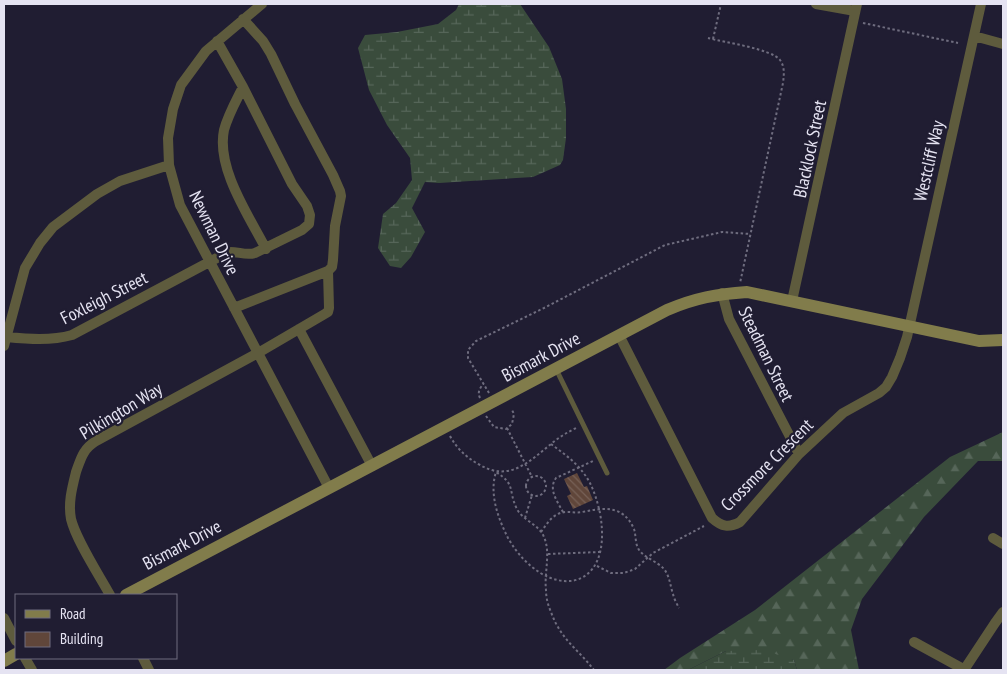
<svg xmlns="http://www.w3.org/2000/svg" width="1007" height="674" font-family="'PT Sans Narrow',sans-serif">
<style>
.forest{fill:url(#forest-firs)}
.wetland{fill:url(#wetland-marsh)}
.building{fill:url(#building-back-hatch)}
.lines{fill:none;stroke-linecap:round;stroke-linejoin:round}
.path{stroke:#6f6d7f;stroke-width:2;stroke-dasharray:2.5 2.5;stroke-linecap:butt}
.lane{stroke:#5e5b3d;stroke-width:5}
.street{stroke:#5e5b3d;stroke-width:10}
.secondary{stroke:#817c4b;stroke-width:12}
.labels{text-anchor:middle;stroke-width:4.5;stroke-linejoin:round;paint-order:stroke}
.street-label{font-size:18px;fill:#e5e3f2;stroke:#201d32}
</style>
<defs>
<pattern id="forest-firs" width="22" height="20" patternUnits="userSpaceOnUse" patternTransform="scale(1.25)"><rect width="22" height="20" fill="#3a4c3c"/><path d="M5 1l3.5 6h-7zM16 11l3.5 6h-7z" fill="#566659"/></pattern>
<pattern id="wetland-marsh" width="20" height="14" patternUnits="userSpaceOnUse" patternTransform="scale(1.25)"><rect width="20" height="14" fill="#3a4c3c"/><path d="M1 5h8M5 5V1M11 12h8M15 12V8" fill="none" stroke="#566659"/></pattern>
<pattern id="building-back-hatch" width="6" height="6" patternUnits="userSpaceOnUse" patternTransform="scale(1.25)"><rect width="6" height="6" fill="#60463a"/><path d="M-1 5l2 2M0 0l6 6M5-1l2 2" fill="none" stroke="#776157"/></pattern>
</defs>
<rect width="100%" height="100%" fill="#201d32"/>
<!-- forest -->
<path class="forest" d="M1003,432V461H978L924,517L862,599L851,630L859,670H797L794,660L726,651L688,670H664L680,658L755,610L950,457Z"/>
<!-- wetland -->
<path class="wetland" d="M459,4H520L549,47L562,79L566,109V138L563,160L560,165L533,177L439,183L425,182L412,208L425,232L411,257L401,268L390,266L378,248L383,214L396,203L412,180L410,158L387,125L369,90L358,48L365,35L397,32L438,24L456,10Z
M764,650L794,660L797,670H688L726,651Z"/>
<!-- building -->
<path class="building" d="M577,473L584,487L587,486L593,500L573,509L567,496L571,494L564,479Z"/>
<g class="lines">
<!-- path -->
<path class="path" d="M863,23L958,43
M708,38C723,42 772,49 780,60C785,67 784,75 783,83L740,283
M713,39L721,4
M489,393L468,358V350L476,341L544,308L665,245L722,232L750,234
M480,398C477,392 480,388 484,383
M486,416L494,427L506,429L512,424L514,414L512,410
M507,428L532,477
M450,436C457,449 467,458 480,465C509,482 529,462 551,444C559,437 568,432 578,427
M551,444C563,453 576,462 585,475C593,486 597,500 600,513C615,597 544,601 508,538C498,518 489,494 496,472C516,485 508,489 516,507C521,520 539,524 544,537C551,553 544,573 546,590C546,598 548,605 551,612C561,640 578,649 594,670
M526 486a10 10 0 1 1 20 0a10 10 0 1 1-20 0Z
M563,512C557,501 548,489 556,478L593,461
M525,518L532,495
M541,532C548,522 554,512 567,512C572,512 577,513 582,512C603,508 623,504 634,529C636,535 635,542 638,548C642,557 657,561 664,569C670,577 670,585 673,594C674,599 677,604 679,608
M548,554L600,552
M597,566L611,573H624L635,569L653,553L704,526"/>
<!-- lane -->
<path class="lane" d="M556,369L607,473"/>
<!-- street -->
<path class="street" d="M262,4L206,51L181,85L173,109L168,138L169,165L180,205L329,488
M816,4L855,11
M974,36L1003,44
M243,87C236,101 228,115 224,130C216,168 249,216 266,249
M722,293L729,319L799,454
M792,301L857,4
M234,308L328,271
M299,329L372,466
M619,335L712,518C722,527 729,528 740,522L799,454L843,413L879,393L886,387L892,377L900,358L907,337L981,4
M6,337C28,339 51,341 72,335L228,252C237,251 246,256 255,253L302,230L309,224L310,215L307,206L292,184L243,87L217,41
M4,346L25,268L40,243L53,227L97,194L120,181L169,165
M993,538L1003,544
M110,595C99,575 76,540 71,519C68,503 72,488 76,472C81,458 83,449 96,441L258,353L323,315L328,312L329,308L328,271L332,267L333,260L335,226L341,196L340,191L333,175L295,104L271,54L263,41L243,19
M4,618L16,641
M914,642L965,670
M25,658L32,670
M143,658L149,670
M964,670L995,623L1003,612"/>
<!-- secondary -->
<path class="secondary" d="M126,595L667,310C695,298 717,294 747,292L979,341L1003,340
M4,661L16,654"/>
</g>
<g class="labels">
<!-- street labels -->
<g class="street-label">
<text transform="translate(810 149) rotate(-78)" y="6">Blacklock Street</text>
<text transform="translate(929 161) rotate(-77)" y="6">Westcliff Way</text>
<text transform="translate(214 233) rotate(64)" y="6">Newman Drive</text>
<text transform="translate(104 298) rotate(-27)" y="6">Foxleigh Street</text>
<text transform="translate(766 354) rotate(64)" y="6">Steadman Street</text>
<text transform="translate(541 357) rotate(-28)" y="6">Bismark Drive</text>
<text transform="translate(121 411) rotate(-31)" y="6">Pilkington Way</text>
<text transform="translate(767 465) rotate(-45)" y="6">Crossmore Crescent</text>
<text transform="translate(182 545) rotate(-28)" y="6">Bismark Drive</text>
</g>
</g>
<!-- border -->
<rect width="1007" height="674" fill="none" stroke="#e5e3f2" stroke-width="10"/>
<!-- legend -->
<rect x="15" y="594" width="162" height="65" fill="#201d32" stroke="#6f6c7f"/>
<rect x="25" y="610" width="25" height="8" fill="#817c4b" stroke="#6f6c7f"/>
<text x="60" y="619" font-size="15" fill="#e5e3f2">Road</text>
<rect x="25" y="632" width="25" height="15" fill="#60463a" stroke="#6f6c7f"/>
<text x="60" y="644" font-size="15" fill="#e5e3f2">Building</text>
</svg>
